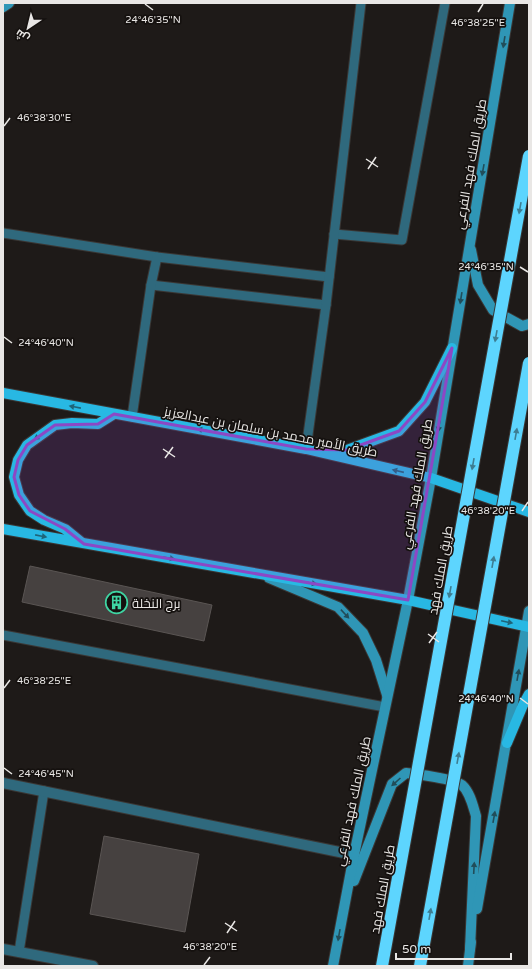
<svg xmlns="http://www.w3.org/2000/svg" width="532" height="969" viewBox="0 0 532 969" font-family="'Varela Round',Cairo,sans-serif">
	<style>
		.building { fill: #464140; stroke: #5a5553 }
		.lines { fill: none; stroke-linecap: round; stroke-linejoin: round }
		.lane-casing { stroke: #3a3735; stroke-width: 11 }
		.street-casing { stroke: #3a3735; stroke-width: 12 }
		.secondary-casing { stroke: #3a3735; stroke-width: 12 }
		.primary-casing { stroke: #3a3735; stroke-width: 12 }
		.lane { stroke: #2f697d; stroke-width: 9 }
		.street { stroke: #2f697d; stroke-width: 10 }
		.secondary { stroke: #2f96b6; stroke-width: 10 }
		.primary { stroke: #28b8e3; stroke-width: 10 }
		.highway-bridge-casing { stroke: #3a3735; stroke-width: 14; stroke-linecap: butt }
		.highway-bridge { stroke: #5dd5fe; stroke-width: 12 }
		.oneway { fill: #214d5a }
		.oneway2 { fill: #3d7d92 }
		.oneway3 { fill: #1e6479 }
		.marked { fill: #8c48c5; fill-opacity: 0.2; stroke: #8c48c5; stroke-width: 3; stroke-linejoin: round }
		.ticks { fill: none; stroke: #e9e7e5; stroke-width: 1.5 }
		.labels { text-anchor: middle; stroke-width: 3.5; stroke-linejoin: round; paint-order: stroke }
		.street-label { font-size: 13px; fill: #e9e7e5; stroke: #15110f }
		.poi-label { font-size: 13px; fill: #e9e7e5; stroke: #15110f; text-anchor: start }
		.ticks-label { font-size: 10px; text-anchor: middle; fill: #e9e7e5; stroke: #15110f; stroke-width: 3.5; stroke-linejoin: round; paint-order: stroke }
	</style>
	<rect width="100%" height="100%" fill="#1e1a18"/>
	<g class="building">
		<polygon points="30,566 212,605 204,641 22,602"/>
		<polygon points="104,836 199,854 185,932 90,914"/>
	</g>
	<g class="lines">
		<defs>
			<g id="lane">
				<polyline points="3,233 157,257 329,277"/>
				<polyline points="334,234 402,240 445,3"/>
				<polyline points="151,285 326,305"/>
				<polyline points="132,417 151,285 157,257"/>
				<polyline points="306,449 326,305 361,3"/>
				<polyline points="3,635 385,707"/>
				<polyline points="19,952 44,791"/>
			</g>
			<g id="street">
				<polyline points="3,783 354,855"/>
				<polyline points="3,949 93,966"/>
			</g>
			<g id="secondary">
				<polyline points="3,7 9,3"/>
				<polyline points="471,250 478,285 493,310 522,326 529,324"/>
				<polyline points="269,578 338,607 363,633 376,660 387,695"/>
				<path d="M 354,881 L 392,784 L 406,773 C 417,774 454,779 462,785 C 470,792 473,806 476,816 L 470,949"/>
				<polyline points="477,909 529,611"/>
				<polyline points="333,966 354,855 408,600 431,478 510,3"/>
				<polyline points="468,966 471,942"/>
			</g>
			<g id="primary">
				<polyline points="3,393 306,449 431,478 529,512"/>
				<polyline points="326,450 347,450 399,431 425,402 452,348"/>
				<polyline points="3,529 408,600 529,627"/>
				<polyline points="81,542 65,529 44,520 30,511 19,495 14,477 18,460 27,445 55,425 72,423 98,424 114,414"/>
				<polyline points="507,743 523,705 529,694"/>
			</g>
		</defs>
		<use href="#lane" class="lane-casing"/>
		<use href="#street" class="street-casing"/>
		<use href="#secondary" class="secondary-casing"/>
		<use href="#primary" class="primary-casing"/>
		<use href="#lane" class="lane"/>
		<use href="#street" class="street"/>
		<use href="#secondary" class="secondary"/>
		<use href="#primary" class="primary"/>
		<defs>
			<g id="highway-bridge">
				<polyline points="382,966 529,156"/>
				<polyline points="420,966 529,363"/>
			</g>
		</defs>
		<use href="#highway-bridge" class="highway-bridge-casing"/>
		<use href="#highway-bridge" class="highway-bridge"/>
	</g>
	<defs><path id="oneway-solid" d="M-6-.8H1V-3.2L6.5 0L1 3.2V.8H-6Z"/></defs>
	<g class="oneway">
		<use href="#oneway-solid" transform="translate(504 42) rotate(99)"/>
		<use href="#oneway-solid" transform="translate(483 170) rotate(100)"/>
		<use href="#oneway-solid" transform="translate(461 298) rotate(99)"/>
		<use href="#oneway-solid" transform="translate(439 426) rotate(99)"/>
		<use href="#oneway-solid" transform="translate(345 614) rotate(47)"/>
		<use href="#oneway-solid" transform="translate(518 675) rotate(-80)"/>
		<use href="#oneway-solid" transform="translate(396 782) rotate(138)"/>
		<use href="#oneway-solid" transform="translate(494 817) rotate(-80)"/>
		<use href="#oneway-solid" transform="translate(474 868) rotate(-87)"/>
		<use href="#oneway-solid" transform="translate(339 935) rotate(100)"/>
	</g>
	<g class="oneway2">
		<use href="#oneway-solid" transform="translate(520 208) rotate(100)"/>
		<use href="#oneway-solid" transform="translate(496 336) rotate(100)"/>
		<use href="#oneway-solid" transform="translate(516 434) rotate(-80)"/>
		<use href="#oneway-solid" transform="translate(473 464) rotate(100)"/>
		<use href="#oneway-solid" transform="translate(493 562) rotate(-80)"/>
		<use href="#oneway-solid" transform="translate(450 592) rotate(100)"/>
		<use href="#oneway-solid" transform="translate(458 758) rotate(-80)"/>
		<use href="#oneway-solid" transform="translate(430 914) rotate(-80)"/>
	</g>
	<g class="oneway3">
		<use href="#oneway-solid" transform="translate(75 407) rotate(-169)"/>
		<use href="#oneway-solid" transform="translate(203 430) rotate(-169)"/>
		<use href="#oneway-solid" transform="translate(39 436) rotate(145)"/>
		<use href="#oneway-solid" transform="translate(398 471) rotate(-167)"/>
		<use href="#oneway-solid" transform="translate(41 536) rotate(11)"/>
		<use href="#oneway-solid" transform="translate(169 558) rotate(10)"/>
		<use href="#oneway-solid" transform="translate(311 583) rotate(10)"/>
		<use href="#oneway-solid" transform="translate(507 622) rotate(12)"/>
	</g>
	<path class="marked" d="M 452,348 L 408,600 L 84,544 L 65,529 L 30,511 L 19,495 L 14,477 L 18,460 L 27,445 L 55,425 L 98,424 L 114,414 L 306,449 L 347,450 L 399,431 L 425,402 Z"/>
	<path class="ticks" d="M 145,4 L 153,10M 478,12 L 483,4M 4,126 L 10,118M 366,159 L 378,167M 368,169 L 376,157M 520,267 L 528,272M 4,337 L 12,343M 163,449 L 175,457M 165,458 L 173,447M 522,511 L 528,502M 428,634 L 439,642M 429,643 L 437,632M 4,688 L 10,680M 520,698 L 528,704M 4,768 L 12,774M 225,923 L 237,931M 227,933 L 235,921M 204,965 L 210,957"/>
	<defs>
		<symbol id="building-ring" viewBox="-11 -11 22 22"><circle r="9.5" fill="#15110f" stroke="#3ed4a2" stroke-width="1.5"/><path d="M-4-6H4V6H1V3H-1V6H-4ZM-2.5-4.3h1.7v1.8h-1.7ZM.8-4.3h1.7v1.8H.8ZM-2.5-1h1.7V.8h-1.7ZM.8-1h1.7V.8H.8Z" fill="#3ed4a2"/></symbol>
	</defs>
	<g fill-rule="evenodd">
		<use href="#building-ring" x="104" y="590" width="25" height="25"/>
	</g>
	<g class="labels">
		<g class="street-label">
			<text transform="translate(470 164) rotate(-80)" y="5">طريق الملك فهد الفرعي</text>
			<text transform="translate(271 431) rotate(11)" y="5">طريق الأمير محمد بن سلمان بن عبدالعزيز</text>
			<text transform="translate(416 484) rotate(-80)" y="5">طريق الملك فهد الفرعي</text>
			<text transform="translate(440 570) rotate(-80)" y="5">طريق الملك فهد</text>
			<text transform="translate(352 801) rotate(-78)" y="5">طريق الملك فهد الفرعي</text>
			<text transform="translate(382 889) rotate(-80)" y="5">طريق الملك فهد</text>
		</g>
		<g class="poi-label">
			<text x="132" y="608">برج النخلة</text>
		</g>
	</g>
	<g class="ticks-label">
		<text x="153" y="23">24°46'35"N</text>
		<text x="478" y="26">46°38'25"E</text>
		<text x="44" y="121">46°38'30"E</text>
		<text x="486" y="270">24°46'35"N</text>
		<text x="46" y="346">24°46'40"N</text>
		<text x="488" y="514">46°38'20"E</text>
		<text x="44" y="684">46°38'25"E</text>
		<text x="486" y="702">24°46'40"N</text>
		<text x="46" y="777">24°46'45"N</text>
		<text x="210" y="950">46°38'20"E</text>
	</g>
	<rect width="532" height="969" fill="none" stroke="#e9e7e5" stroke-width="8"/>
	<g transform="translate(28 28) rotate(215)" stroke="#15110f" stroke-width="3" paint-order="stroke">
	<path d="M0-3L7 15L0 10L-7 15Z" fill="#e9e7e5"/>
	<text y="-6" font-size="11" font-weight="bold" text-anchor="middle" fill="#e9e7e5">ش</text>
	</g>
	<path d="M396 953v6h115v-6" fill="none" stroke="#e9e7e5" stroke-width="2"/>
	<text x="402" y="953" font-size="12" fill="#e9e7e5" stroke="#15110f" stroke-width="3" paint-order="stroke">50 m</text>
</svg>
